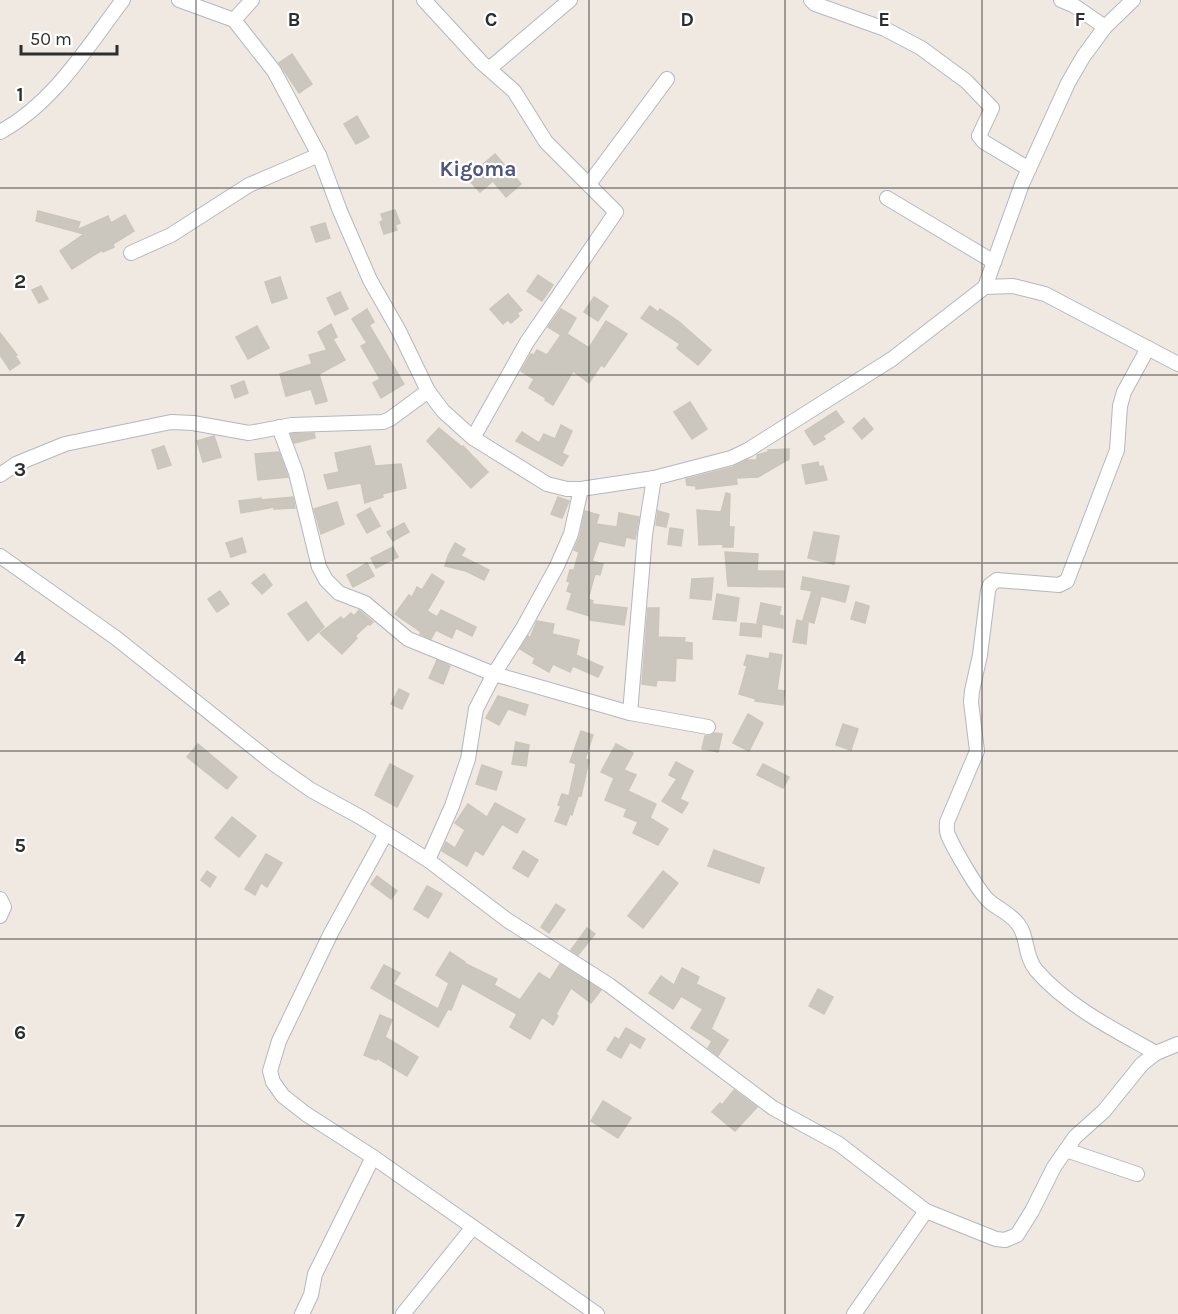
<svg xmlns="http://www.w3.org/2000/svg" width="1178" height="1314" viewBox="0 0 1178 1314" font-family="Karla,sans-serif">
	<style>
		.building { fill: #cbc7bf; stroke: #cbc5ba; stroke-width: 1.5 }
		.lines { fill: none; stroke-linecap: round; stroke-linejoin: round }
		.minor-casing { stroke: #b4b7c1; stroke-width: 16 }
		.minor { stroke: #fff; stroke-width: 14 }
		.grid { fill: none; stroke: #2e2e2e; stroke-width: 1.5; stroke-opacity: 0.55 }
		.labels { text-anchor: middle; stroke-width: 4.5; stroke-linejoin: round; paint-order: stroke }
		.quarter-label { font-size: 21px; font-weight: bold; fill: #4d5680; stroke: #fff }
		.grid-label { font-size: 20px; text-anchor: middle; font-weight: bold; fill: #2e2e2e; stroke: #fff; stroke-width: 4.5; stroke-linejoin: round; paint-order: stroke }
	</style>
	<rect width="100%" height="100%" fill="#efe9e1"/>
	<g class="building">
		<polygon points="292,54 312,84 299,93 279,63"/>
		<polygon points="357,116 369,137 356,144 344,124"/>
		<polygon points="495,154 521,184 506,197 493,181 480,192 467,178"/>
		<polygon points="395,210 400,223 395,225 397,230 384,234 380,222 383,220 381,214"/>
		<polygon points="38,211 80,222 77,230 108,216 111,223 125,215 134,231 113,244 114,247 103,252 102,250 72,269 60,251 84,234 36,221"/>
		<polygon points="325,223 330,238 316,242 311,227"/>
		<polygon points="538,275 553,285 542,301 527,291"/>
		<polygon points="280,277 287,298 272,303 265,282"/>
		<polygon points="41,286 48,299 39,303 32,290"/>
		<polygon points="340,292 348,309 335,315 327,298"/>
		<polygon points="508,294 522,310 517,313 519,316 511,323 508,320 503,324 490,309"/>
		<polygon points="594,297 608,306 598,321 584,312"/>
		<polygon points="650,306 658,312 660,309 678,321 711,350 698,365 677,348 680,344 641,318"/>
		<polygon points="367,309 374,322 369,325 404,384 381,398 373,383 380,379 361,346 367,343 352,319"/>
		<polygon points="561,309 576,318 567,334 589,348 606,321 627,334 604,367 601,365 589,383 573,371 553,405 545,400 546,398 529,388 534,379 521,371 531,354 534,355 537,350 547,355 561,335 548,327"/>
		<polygon points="331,324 337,337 333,339 345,360 319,374 327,401 316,404 311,389 286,396 280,374 312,364 309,355 327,350 318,332"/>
		<polygon points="257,326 269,348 248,359 236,337"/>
		<polygon points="0,333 17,355 15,356 20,363 10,370 0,355"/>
		<polygon points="244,381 248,393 235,398 231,386"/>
		<polygon points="690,402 707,429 692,439 674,412"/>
		<polygon points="836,411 844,422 823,436 825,439 814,445 805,431"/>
		<polygon points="864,418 873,429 862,439 853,428"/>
		<polygon points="561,425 572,431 562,453 568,456 562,466 516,441 522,432 539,443 544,434 555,439"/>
		<polygon points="439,428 462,447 463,446 488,472 471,488 427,441"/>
		<polygon points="314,433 315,438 294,443 291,434"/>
		<polygon points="214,436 221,457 203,462 197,441"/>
		<polygon points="164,446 171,465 158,469 152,450"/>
		<polygon points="370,446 375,466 401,464 406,488 382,494 383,497 365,503 361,483 328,489 324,475 339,472 335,453"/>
		<polygon points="789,449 789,459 758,477 736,478 737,484 696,489 696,486 687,485 686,479 733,467 747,460 757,460 757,455 768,452 768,450"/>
		<polygon points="279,452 288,477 258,480 255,454"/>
		<polygon points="818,462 819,467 823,466 827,480 806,484 802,465"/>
		<polygon points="726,493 730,494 729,527 734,527 733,547 723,547 723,544 699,545 697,510 721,512"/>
		<polygon points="293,497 295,508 274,509 274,507 241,513 239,501 261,498 261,500"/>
		<polygon points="558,497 569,501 562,518 551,514"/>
		<polygon points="337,502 344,524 321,534 314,509"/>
		<polygon points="370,508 380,526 367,533 357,515"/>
		<polygon points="585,511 599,515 596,524 617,527 619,513 639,517 635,539 626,537 624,546 599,541 592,561 603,564 600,575 595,574 588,599 593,601 592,604 627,608 624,625 590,620 590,616 567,609 572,593 567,591 570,582 567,581 570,570 574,570 579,552 574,550 580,536"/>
		<polygon points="658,511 669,514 666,527 656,525"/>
		<polygon points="404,523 409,532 393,541 387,532"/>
		<polygon points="670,528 683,530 681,546 668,544"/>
		<polygon points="814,532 839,536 834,564 808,558"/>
		<polygon points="242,538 246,552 231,557 226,543"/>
		<polygon points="455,543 465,549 461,556 489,570 484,580 466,571 445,566 448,556"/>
		<polygon points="393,547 398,557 376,568 371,558"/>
		<polygon points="725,552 758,554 757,571 784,571 784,587 728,586"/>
		<polygon points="367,563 374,576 353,587 347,575"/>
		<polygon points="264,574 272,585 262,594 252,583"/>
		<polygon points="432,574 444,582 427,611 437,617 441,610 476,627 472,636 456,628 452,638 436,630 431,639 420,634 421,632 395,614 409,595 412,597 417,587 422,590"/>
		<polygon points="803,577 849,586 845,602 821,596 814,623 803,620 812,591 801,589"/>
		<polygon points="713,578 711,600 690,598 692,579"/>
		<polygon points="220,591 229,604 217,612 208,599"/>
		<polygon points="717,594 739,598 736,621 713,619"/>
		<polygon points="306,602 324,627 308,641 288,614"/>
		<polygon points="856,602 869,606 865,623 851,619"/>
		<polygon points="761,603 781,607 779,615 783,616 783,628 757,623"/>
		<polygon points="648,608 659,608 658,637 685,638 684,642 692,643 692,659 676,658 675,681 657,680 656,686 642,684"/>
		<polygon points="359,610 373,622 370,625 368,624 355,636 357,638 342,654 320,633 341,617 343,620 351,613 354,616"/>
		<polygon points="797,620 808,623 806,644 793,642"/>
		<polygon points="537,621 554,624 552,634 579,640 576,655 603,667 598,677 573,666 570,672 553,664 549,672 533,663 535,658 520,649 528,636 530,638"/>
		<polygon points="741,623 762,625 761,637 740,635"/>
		<polygon points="770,653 782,655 777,690 785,691 783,705 755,701 756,699 739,694 747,666 744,665 747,655 769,659"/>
		<polygon points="437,660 450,666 443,684 429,678"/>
		<polygon points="399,689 409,694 402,709 391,704"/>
		<polygon points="498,696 528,705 525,715 508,709 499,725 486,718"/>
		<polygon points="748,714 763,723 749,751 733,743"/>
		<polygon points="843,724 858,729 851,750 836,745"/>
		<polygon points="581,731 593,735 585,759 589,760 581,796 578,796 572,815 570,814 566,825 555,821 561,806 558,805 562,794 569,796 576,764 570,762"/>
		<polygon points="715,733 722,734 718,752 702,749 705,736 710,736"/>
		<polygon points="516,742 529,745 526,766 512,764"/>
		<polygon points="198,744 237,777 227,789 187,757"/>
		<polygon points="616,744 633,753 624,770 636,775 628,791 656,804 650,818 668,829 658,845 633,833 638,822 624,816 627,809 605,800 614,778 601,772"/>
		<polygon points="676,762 693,771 680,799 688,803 682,813 662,801 677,779 669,775"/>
		<polygon points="390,764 413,776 397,807 375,795"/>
		<polygon points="763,764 789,777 783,788 757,775"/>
		<polygon points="482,765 502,772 496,790 476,784"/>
		<polygon points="495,803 525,819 517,833 502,824 483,855 475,850 467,866 442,851 446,842 455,848 465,830 455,823 468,804 487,817"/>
		<polygon points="232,817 256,836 239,857 215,838"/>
		<polygon points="714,850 764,868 759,883 708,866"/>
		<polygon points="523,851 538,860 528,877 513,868"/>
		<polygon points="266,854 282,863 267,887 261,883 255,895 245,889"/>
		<polygon points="207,871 216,877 210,887 201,880"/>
		<polygon points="663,871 678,883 643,928 628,916"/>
		<polygon points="377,876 397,891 391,899 371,884"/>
		<polygon points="427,886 442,894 428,918 414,909"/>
		<polygon points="556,904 565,910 549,933 541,927"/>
		<polygon points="587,928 595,934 578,955 571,950"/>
		<polygon points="450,952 465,962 464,963 497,979 494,985 520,1000 539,973 550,980 560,964 601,990 591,1003 571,988 556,1014 558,1016 553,1025 542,1017 530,1039 510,1027 517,1014 462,983 451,1010 448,1009 438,1027 371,988 384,965 400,973 393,984 438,1009 449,983 436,975"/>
		<polygon points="682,968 699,977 696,984 725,998 711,1029 728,1040 718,1056 708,1048 712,1041 691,1028 703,1009 681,996 673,1009 649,993 661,976 674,985"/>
		<polygon points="818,989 833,997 824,1014 809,1006"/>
		<polygon points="380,1015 392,1020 385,1037 418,1057 407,1076 377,1058 376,1060 364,1055"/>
		<polygon points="626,1028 645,1039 640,1048 630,1042 621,1058 607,1050 615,1037 619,1040"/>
		<polygon points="734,1090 757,1107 735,1131 712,1112 720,1103 722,1105"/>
		<polygon points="603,1101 631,1118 618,1138 591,1121"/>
	</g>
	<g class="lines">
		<defs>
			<g id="minor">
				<polyline points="179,0 234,20 274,71 319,155 340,211 370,280 399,331 428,391 443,411 473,438 547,484 567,489 581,489 654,478 731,458 748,450 892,359 985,287 1022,184 1068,83 1083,57 1105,27 1133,0"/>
				<polyline points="424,0 481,62 514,91 546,142 616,212 527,342 473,438"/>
				<polyline points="811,0 815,4 885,29 921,48 966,81 992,108 979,136 984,142 1029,169"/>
				<polyline points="1061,0 1073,5 1105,27"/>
				<polyline points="234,20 252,0"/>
				<polyline points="489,69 570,0"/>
				<path d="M 0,132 C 54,103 87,47 123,0"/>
				<polyline points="589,184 667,79"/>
				<polyline points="887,198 994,262"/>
				<polyline points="131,253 171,235 249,185 319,155"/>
				<polyline points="985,287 1013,286 1045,294 1178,364"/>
				<path d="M 1148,348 L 1124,392 L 1120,406 L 1117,450 L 1067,581 L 1059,585 L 997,580 L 990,585 L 988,591 L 980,655 L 972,691 L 971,702 L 977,751 L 947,822 C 947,826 946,831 948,835 C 954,849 978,891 989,901 C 998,909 1011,914 1018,924 C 1028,936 1024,955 1036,970 C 1068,1007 1115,1030 1156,1053"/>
				<polyline points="279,427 296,473 319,567 326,580 339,593 365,603 408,639 494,674 630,713 708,727"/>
				<polyline points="0,475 16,464 65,444 171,422 193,423 249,433 292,425 383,422 390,419 428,391"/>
				<polyline points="0,556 116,638 274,764 311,790 362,818 428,860 507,920 609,985 773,1108 839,1144 926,1211 996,1239 1005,1240 1017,1235 1032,1211 1054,1167 1075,1137 1104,1111 1142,1064 1156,1053 1178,1044"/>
				<polyline points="630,713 645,535 654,478"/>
				<polyline points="428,860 452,806 468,759 476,709 494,674 523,628 557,566 571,534 581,489"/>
				<polyline points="0,899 4,907 0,916"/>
				<polyline points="1066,1150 1137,1174"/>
				<polyline points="373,1157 597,1314"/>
				<polyline points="302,1314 311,1295 315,1274 373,1157 306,1114 283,1096 273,1082 270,1071 279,1041 331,933 386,833"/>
				<polyline points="403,1314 473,1227"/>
				<polyline points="854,1314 926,1211"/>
			</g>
		</defs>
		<use href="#minor" class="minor-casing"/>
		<use href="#minor" class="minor"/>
	</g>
	<path class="grid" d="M 196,0 L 196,1314M 393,0 L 393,1314M 589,0 L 589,1314M 785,0 L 785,1314M 982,0 L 982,1314M 0,188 L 1178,188M 0,375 L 1178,375M 0,563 L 1178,563M 0,751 L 1178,751M 0,939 L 1178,939M 0,1126 L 1178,1126"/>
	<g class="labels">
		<g class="quarter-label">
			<text x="478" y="176">Kigoma</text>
		</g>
	</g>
	<g class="grid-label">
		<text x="294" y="26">B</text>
		<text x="491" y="26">C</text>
		<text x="687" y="26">D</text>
		<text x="884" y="26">E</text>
		<text x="1080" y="26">F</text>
		<text x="20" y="101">1</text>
		<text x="20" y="288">2</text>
		<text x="20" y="476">3</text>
		<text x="20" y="664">4</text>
		<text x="20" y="852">5</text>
		<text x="20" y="1039">6</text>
		<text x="20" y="1227">7</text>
	</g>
	<path d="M21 45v9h96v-9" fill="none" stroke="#2e2e2e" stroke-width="3"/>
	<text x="30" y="45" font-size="18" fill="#2e2e2e" stroke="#ffffff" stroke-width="4.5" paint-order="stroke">50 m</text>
</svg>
